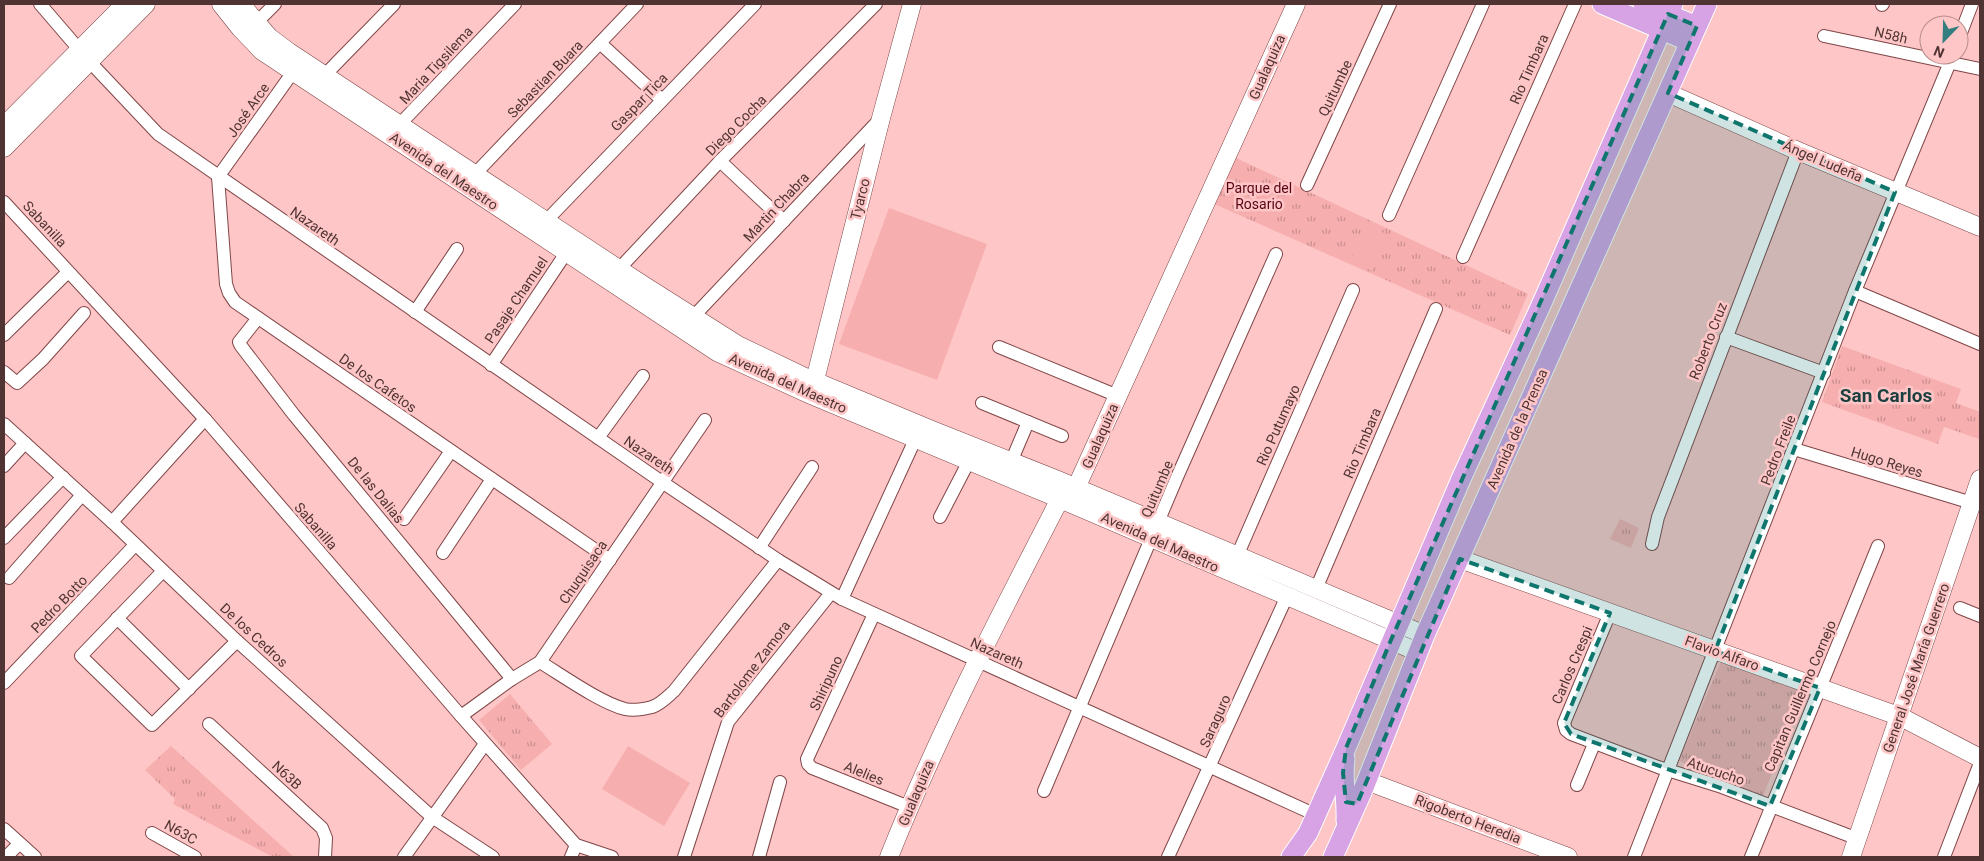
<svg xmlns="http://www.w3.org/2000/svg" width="1984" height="861" viewBox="0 0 1984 861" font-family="Roboto,sans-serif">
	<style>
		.park { fill: url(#park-tufts) }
		.pitch { fill: #f7aeaf }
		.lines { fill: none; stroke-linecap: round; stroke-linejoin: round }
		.street-casing { stroke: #814648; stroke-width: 14 }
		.secondary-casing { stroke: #814648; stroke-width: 19 }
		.primary-casing { stroke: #fff; stroke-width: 21 }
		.street { stroke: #fff; stroke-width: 12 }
		.secondary { stroke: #fff; stroke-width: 18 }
		.primary { stroke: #d7a3e5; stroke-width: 19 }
		.marked { fill: #0f766e; fill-opacity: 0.2; stroke: #0f766e; stroke-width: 4; stroke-dasharray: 10 6; stroke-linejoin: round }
		.labels { text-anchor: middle; stroke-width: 5; stroke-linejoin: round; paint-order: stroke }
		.street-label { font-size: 14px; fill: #503434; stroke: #fec6c6 }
		.park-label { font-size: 14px; fill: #570415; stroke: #fec6c6 }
		.district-label { font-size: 19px; font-weight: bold; fill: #1c3f40; stroke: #fec6c6 }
	</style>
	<defs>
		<pattern id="park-tufts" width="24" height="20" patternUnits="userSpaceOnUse" patternTransform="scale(1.25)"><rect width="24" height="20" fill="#f7aeaf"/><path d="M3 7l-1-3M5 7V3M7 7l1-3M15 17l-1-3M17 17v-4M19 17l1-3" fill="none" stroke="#ca8e8f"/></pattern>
	</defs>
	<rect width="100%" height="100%" fill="#fec6c6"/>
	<g class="park">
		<polygon points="1234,157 1528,294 1510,335 1212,203"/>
		<polygon points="1842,346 1961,389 1956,403 1980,412 1979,439 1944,427 1938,444 1822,402"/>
		<polygon points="1620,519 1639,528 1631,548 1610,539"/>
		<polygon points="1722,659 1805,690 1763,796 1679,761"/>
		<polygon points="510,694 552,744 521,770 479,720"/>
		<polygon points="171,746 294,857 273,857 173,804 175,799 145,770"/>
	</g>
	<g class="pitch">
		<polygon points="889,208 987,244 937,380 839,344"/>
		<polygon points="1366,225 1389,235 1372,271 1350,261"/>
		<polygon points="628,746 690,783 664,826 602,789"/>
	</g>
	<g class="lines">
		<defs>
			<g id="street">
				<polyline points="40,4 89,61 158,134 662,482 778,560 842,599 1316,815"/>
				<polyline points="1882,5 1883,4"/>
				<polyline points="257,22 275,4"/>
				<polyline points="1824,36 1980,69"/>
				<polyline points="1959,38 1972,4"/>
				<polyline points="600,43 662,100"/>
				<polyline points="319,81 394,4"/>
				<polyline points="399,125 515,4"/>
				<polyline points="720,161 784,221"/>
				<polyline points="475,174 637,4"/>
				<polyline points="218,177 226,284 229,293 235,302 610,560"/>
				<polyline points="218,177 298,65"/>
				<polyline points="1307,185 1390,4"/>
				<polyline points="4,202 205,419 461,716 576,845 612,857"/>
				<polyline points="1389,215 1483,4"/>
				<polyline points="546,221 755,4"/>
				<polyline points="1463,257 1575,4"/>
				<polyline points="619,269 720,161 876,4"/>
				<polyline points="1855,291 1980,344"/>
				<polyline points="415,312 457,249"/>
				<polyline points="693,317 880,119"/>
				<polyline points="258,318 239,342 241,346 294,415 512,679"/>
				<polyline points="4,335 68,272"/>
				<polyline points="1726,337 1824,373"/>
				<polyline points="999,347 1118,396"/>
				<polyline points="491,365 566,253"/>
				<polyline points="4,372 17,383 43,359 84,313"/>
				<polyline points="982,403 1062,436"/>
				<polyline points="4,424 112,522 237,641 432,817 493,857"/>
				<polyline points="598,438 643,376"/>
				<polyline points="1794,449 1972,503"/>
				<polyline points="1011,462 1028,422"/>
				<polyline points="4,466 25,443"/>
				<polyline points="940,517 969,461"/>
				<polyline points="404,519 451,451"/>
				<polyline points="112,522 205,419"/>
				<polyline points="4,538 63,477"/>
				<polyline points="1652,544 1658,517 1798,151"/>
				<polyline points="759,548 812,467"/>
				<polyline points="443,553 492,479"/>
				<polyline points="1234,563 1353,290"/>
				<polyline points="163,571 81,656 152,725 237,641"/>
				<polyline points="9,578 82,495"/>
				<polyline points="1316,589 1436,309"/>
				<polyline points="842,599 919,431"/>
				<polyline points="1960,608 1980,616"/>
				<polyline points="1610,613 1564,723 1566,730 1571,734 1658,767 1719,786 1858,839"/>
				<polyline points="874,614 807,759 808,764 812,768 909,807"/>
				<polyline points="117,618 189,689"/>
				<path d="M 540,662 C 563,676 601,703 625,709 C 634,711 644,709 652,707 C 661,704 667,697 674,691 L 778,560"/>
				<polyline points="4,683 135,545"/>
				<polyline points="461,716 512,679 540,662 705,420"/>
				<polyline points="209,724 322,828 326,838 325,857"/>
				<polyline points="1577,785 1594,744"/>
				<polyline points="1044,791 1178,475 1276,254"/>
				<polyline points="4,829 35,857"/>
				<polyline points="152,833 195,857"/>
				<polyline points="6,857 19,844"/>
				<polyline points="404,857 485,744"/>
				<polyline points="571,857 576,845"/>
				<polyline points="684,857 728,722 831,593"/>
				<polyline points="759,857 780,782"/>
				<polyline points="1168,857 1287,596"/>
				<polyline points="1634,857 1855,291 1953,55"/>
				<polyline points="1751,857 1878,546"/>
				<polyline points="1944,857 1980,763"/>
			</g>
			<g id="secondary">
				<polyline points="221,4 240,28 262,51 717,352 811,395 1060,499 1418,652"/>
				<polyline points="241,4 269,37 289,52 640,283 738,345 805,377 932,430 1058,480 1425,635"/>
				<polyline points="1668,93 1798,151 1980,227"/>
				<polyline points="4,126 125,4"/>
				<polyline points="4,148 146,4"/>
				<polyline points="812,392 881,118 912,4"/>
				<polyline points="1460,559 1901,717 1980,758"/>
				<polyline points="1367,781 1568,857"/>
				<path d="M 889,857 C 938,734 999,617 1060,499 L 1063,495 L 1074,492 L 1076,488 L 1296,4"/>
				<polyline points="1851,857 1980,479"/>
			</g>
			<g id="primary">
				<polyline points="1602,4 1690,42"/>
				<polyline points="1643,4 1697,26"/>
				<path d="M 1345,759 C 1342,780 1347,800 1346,821"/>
				<polyline points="1291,857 1308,833 1346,748 1461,479 1542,303 1673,4"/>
				<polyline points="1333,857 1363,790 1425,635 1707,4"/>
			</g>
		</defs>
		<use href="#street" class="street-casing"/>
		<use href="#secondary" class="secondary-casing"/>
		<use href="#primary" class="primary-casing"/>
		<use href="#street" class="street"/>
		<use href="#secondary" class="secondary"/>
		<use href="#primary" class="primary"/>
	</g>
	<path class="marked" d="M 1668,14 L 1697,26 L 1668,93 L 1895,192 L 1715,651 L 1820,688 L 1770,806 L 1571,734 L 1564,723 L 1610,613 L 1460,559 L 1357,804 L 1346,802 L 1343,773 L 1346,748 L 1391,640 Z"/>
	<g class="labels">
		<g class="street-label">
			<text transform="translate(1891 35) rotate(13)" y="5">N58h</text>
			<text transform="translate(436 65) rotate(-47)" y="5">Maria Tigsilema</text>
			<text transform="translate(1267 67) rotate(-66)" y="5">Gualaquiza</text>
			<text transform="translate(1529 69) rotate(-66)" y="5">Rio Timbara</text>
			<text transform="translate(545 79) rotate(-46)" y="5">Sebastian Buara</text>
			<text transform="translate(1335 88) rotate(-65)" y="5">Quitumbe</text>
			<text transform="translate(639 102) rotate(-46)" y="5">Gaspar Tica</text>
			<text transform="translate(248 110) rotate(-55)" y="5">José Arce</text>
			<text transform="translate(736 125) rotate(-45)" y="5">Diego Cocha</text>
			<text transform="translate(1823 161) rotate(23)" y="5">Ángel Ludeña</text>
			<text transform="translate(444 171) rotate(34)" y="5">Avenida del Maestro</text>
			<text transform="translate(860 199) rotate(-76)" y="5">Tyarco</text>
			<text transform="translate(776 207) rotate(-47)" y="5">Martin Chabra</text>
			<text transform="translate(45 224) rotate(47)" y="5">Sabanilla</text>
			<text transform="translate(315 226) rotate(35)" y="5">Nazareth</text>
			<text transform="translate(516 300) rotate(-56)" y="5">Pasaje Chamuel</text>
			<text transform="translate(1708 341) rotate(-69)" y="5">Roberto Cruz</text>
			<text transform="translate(378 383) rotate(35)" y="5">De los Cafetos</text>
			<text transform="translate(788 383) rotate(24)" y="5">Avenida del Maestro</text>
			<text transform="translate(1278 425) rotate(-66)" y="5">Rio Putumayo</text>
			<text transform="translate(1517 429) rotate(-66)" y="5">Avenida de la Prensa</text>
			<text transform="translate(1100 436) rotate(-66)" y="5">Gualaquiza</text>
			<text transform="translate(1362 443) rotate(-67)" y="5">Rio Timbara</text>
			<text transform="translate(1778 450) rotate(-69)" y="5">Pedro Freile</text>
			<text transform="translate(649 455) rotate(34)" y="5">Nazareth</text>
			<text transform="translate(1887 462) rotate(17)" y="5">Hugo Reyes</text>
			<text transform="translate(1157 489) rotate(-67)" y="5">Quitumbe</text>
			<text transform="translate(376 490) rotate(51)" y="5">De las Dalias</text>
			<text transform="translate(316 526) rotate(49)" y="5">Sabanilla</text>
			<text transform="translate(1160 542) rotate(24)" y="5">Avenida del Maestro</text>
			<text transform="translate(583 572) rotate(-56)" y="5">Chuquisaca</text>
			<text transform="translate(59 604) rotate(-46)" y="5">Pedro Botto</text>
			<text transform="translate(254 635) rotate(43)" y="5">De los Cedros</text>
			<text transform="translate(997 653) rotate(24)" y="5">Nazareth</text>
			<text transform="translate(1722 653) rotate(20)" y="5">Flavio Alfaro</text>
			<text transform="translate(1572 665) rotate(-67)" y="5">Carlos Crespi</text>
			<text transform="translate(1916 668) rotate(-71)" y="5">General José María Guerrero</text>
			<text transform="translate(752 669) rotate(-53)" y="5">Bartolome Zamora</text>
			<text transform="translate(826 683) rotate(-65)" y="5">Shiripuno</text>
			<text transform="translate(1800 696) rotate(-67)" y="5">Capitan Guillermo Cornejo</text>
			<text transform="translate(1215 721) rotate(-66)" y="5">Saraguro</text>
			<text transform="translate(1716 771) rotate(19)" y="5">Atucucho</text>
			<text transform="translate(864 773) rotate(22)" y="5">Alelies</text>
			<text transform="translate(287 775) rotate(43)" y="5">N63B</text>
			<text transform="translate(916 793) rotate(-67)" y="5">Gualaquiza</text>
			<text transform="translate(1468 819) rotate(21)" y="5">Rigoberto Heredia</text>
			<text transform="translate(181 832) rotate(29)" y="5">N63C</text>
		</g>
		<g class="park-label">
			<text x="1259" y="193">Parque del<tspan x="1259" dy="16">Rosario</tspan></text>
		</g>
		<g class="district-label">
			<text x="1886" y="402">San Carlos</text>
		</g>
	</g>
	<rect width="1984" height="861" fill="none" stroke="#503434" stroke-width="10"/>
	<g transform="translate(1944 40) rotate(203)"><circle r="24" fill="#fec6c6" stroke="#b88c8c"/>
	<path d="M0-4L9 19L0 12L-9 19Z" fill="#357e80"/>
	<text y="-8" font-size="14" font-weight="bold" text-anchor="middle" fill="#503434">N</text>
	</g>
</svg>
